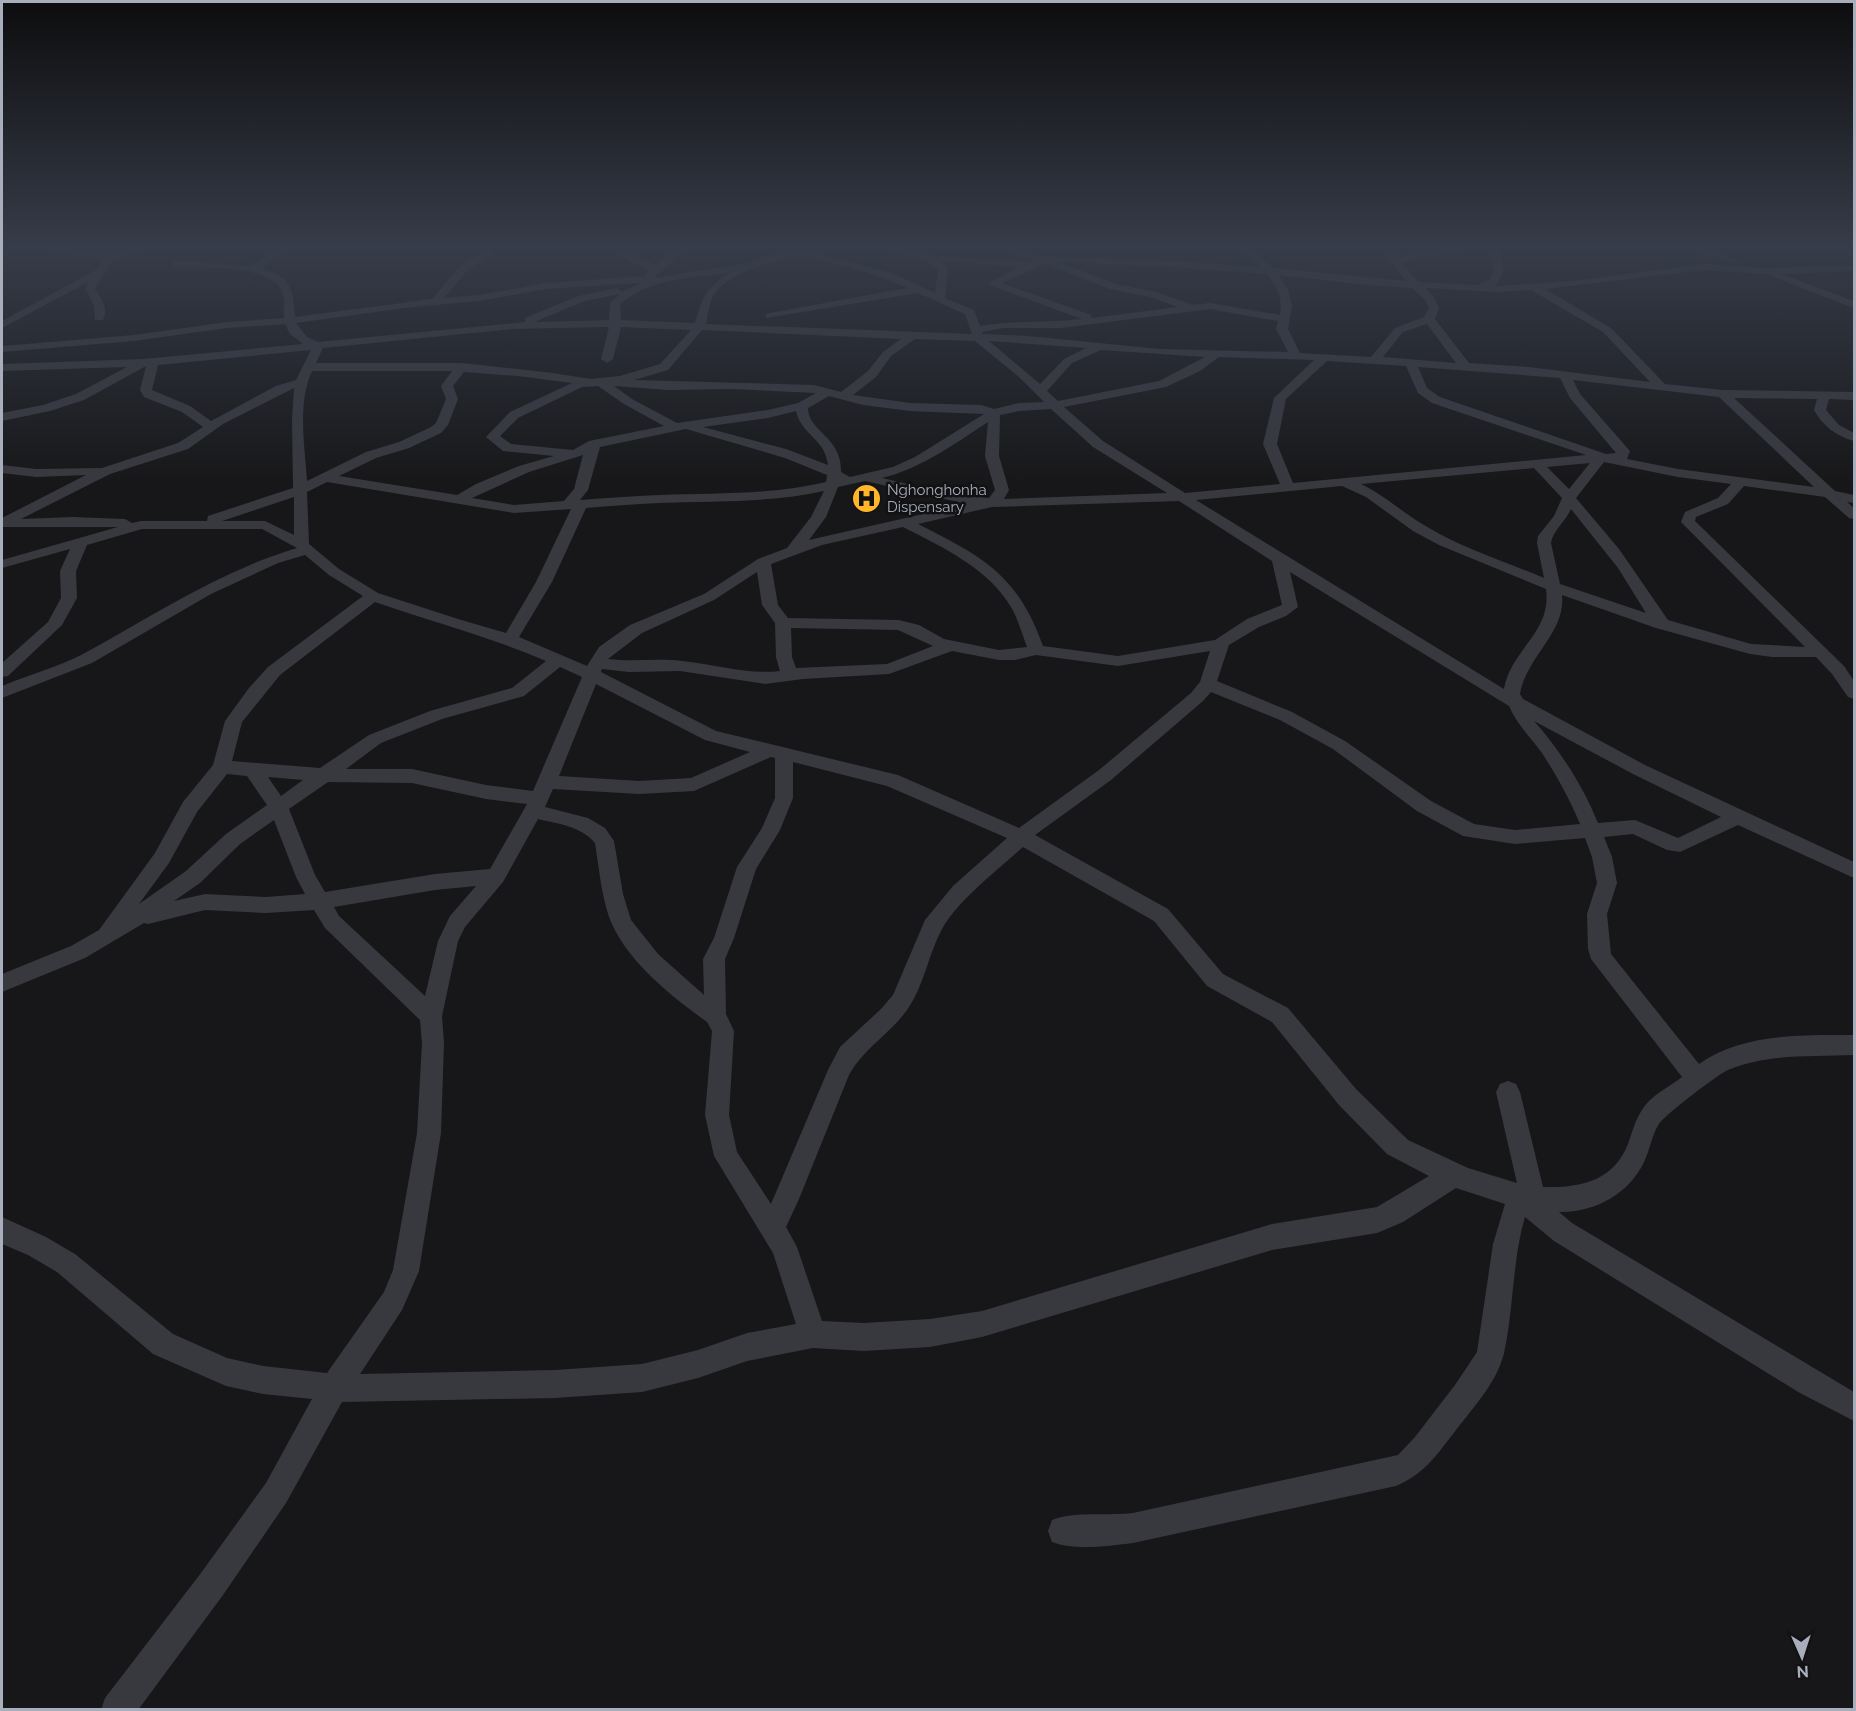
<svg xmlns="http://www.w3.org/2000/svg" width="1856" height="1711" viewBox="0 0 1856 1711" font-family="Raleway,sans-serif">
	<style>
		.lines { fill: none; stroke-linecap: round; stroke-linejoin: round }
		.minor { fill: #38393f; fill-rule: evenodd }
		.labels { text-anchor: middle; stroke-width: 5; stroke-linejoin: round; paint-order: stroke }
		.far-poi-label { font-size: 15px; fill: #a8aebb; stroke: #121214; text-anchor: start }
	</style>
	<rect width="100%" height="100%" fill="#171719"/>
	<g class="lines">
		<g class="minor">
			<path d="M 12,245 L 41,245 L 90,250 L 108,255 L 145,245 L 160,245 L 112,260 L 95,288 C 101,299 109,308 103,320 L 95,320 L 94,306 L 85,288 L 88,282 L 2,328 L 2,321 L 96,270 L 102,259 L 89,256 L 17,248 Z"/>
			<path d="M 283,245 L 294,245 L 261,268 C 291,277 293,288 295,317 L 432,299 L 460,266 L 483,253 L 485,245 L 495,245 L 492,256 L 468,270 L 444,298 L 479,295 L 546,283 L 644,276 L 650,270 L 629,261 L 606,245 C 623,245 640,258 656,265 L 680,245 L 691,245 L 654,278 L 742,264 L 806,245 L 811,248 L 807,251 L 892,273 L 935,293 L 938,270 C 919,252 884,251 859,248 L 854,245 L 881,245 L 926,255 L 1030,262 L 1035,260 L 990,245 C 1011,243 1028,257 1048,257 C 1119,258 1189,262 1260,267 L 1236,245 L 1246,245 L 1273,268 L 1406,281 L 1377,245 L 1387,245 L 1398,257 L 1448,246 L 1497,245 L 1504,269 L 1498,283 L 1493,286 L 1497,286 L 1573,281 L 1704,264 L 1766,268 L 1854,265 L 1854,271 L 1781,274 L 1854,301 L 1854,308 L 1766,274 L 1704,270 L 1545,289 L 1611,328 L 1665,384 L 1723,390 L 1854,392 L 1854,400 L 1829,399 L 1826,410 L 1839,425 L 1854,433 L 1854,441 C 1836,436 1823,426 1814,410 L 1817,399 L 1734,398 L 1835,491 L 1854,495 L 1854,503 L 1847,502 L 1854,508 L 1854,519 L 1849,518 L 1825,497 L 1744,486 L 1728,504 L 1696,517 L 1695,521 L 1844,666 L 1854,681 L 1854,699 L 1848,697 L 1832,674 L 1816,657 L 1772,657 L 1750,654 L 1656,628 L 1562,595 C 1566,633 1526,657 1520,694 L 1523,699 L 1645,765 L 1854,862 L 1854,878 L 1738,825 L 1680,852 L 1667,850 L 1633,834 L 1604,837 L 1612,857 L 1617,883 L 1607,914 L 1611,954 L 1699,1064 C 1742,1033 1803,1035 1854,1035 L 1854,1055 C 1811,1057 1769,1053 1728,1070 C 1717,1075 1666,1114 1659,1124 C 1652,1134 1650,1150 1644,1162 C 1629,1194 1594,1213 1559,1212 L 1572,1223 L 1854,1392 L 1854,1421 L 1800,1393 L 1554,1241 L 1525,1217 C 1512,1261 1514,1308 1504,1353 C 1497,1383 1471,1410 1453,1434 C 1435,1457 1424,1474 1396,1486 L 1133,1543 C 1108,1546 1076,1551 1052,1542 L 1048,1531 L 1052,1520 C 1074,1511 1108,1516 1133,1513 L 1398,1455 L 1415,1437 L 1455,1385 L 1477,1352 L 1493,1244 L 1505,1204 L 1456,1188 L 1403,1222 L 1377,1233 L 1272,1250 L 982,1337 L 930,1347 L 864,1351 L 813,1348 L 747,1361 L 698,1378 L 642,1392 L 555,1398 L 342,1402 L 286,1503 L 223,1595 L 138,1710 L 101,1710 L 105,1698 L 201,1573 L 266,1483 L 312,1399 L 263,1394 L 226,1386 L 153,1354 L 57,1272 L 28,1255 L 2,1244 L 2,1217 L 46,1237 L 75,1254 L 173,1334 L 227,1358 L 263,1366 L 327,1373 L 384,1292 L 393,1270 L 417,1133 L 422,1043 L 420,1020 L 325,928 L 314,910 L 266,913 L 205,910 L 148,924 L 144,923 L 85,958 L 2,992 L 2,974 L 71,946 L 99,930 L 155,853 L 183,802 L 213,765 L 225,721 L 249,688 L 268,667 L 363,596 L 329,575 L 305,555 L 278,563 L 211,594 L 92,663 L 2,698 L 2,686 C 28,675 58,667 83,654 C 153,616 220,571 297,548 L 262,529 L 142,529 L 87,545 L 76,571 L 77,598 L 62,625 L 8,676 L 2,677 L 2,663 L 48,622 L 61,598 L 60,571 L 70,549 L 2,568 L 2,560 L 118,527 L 2,527 L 2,518 L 86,475 L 36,477 L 2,473 L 2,465 L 36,469 L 102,468 L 178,443 L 203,427 L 182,412 L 144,397 L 140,390 L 146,366 L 84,400 L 50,411 L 2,421 L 2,413 L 43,405 L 76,394 L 127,367 L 2,371 L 2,364 L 143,359 L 303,344 L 290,334 L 285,324 L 227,328 L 134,341 L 2,352 L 2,346 L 134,335 L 227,322 L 284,318 C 283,308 286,298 281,290 C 268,264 202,268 176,267 L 171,264 L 176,261 L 250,266 ZM 1489,250 L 1494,269 L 1490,279 L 1477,285 L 1418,282 L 1402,263 L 1448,252 ZM 796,255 C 834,263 872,271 907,288 L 770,313 L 766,314 L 766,318 L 918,293 L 965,314 L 972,334 L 706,324 C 708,315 709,304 713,296 C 727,272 772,263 796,255 ZM 940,261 L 1019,267 L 987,284 L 1082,319 C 1048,323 1014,320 980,326 L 974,310 L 945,298 L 948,269 ZM 1058,262 L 1177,267 L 1267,274 C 1277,286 1283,299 1280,315 L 1210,303 L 1193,305 L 1156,292 L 1116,284 ZM 1045,264 L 1110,289 L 1150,297 L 1178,307 L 1092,318 L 1091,315 L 1002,283 ZM 731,272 C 706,288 703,295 695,323 L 621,320 L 620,304 C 652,277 692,279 731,272 ZM 1278,275 L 1366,285 L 1412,288 L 1425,300 L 1429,308 L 1424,317 L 1395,328 L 1371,357 L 1300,353 L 1288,329 L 1292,306 L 1288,289 ZM 640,283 L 622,292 L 617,288 L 578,296 L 525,318 L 525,322 L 318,342 L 307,337 L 296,323 L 404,308 L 479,301 L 546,289 ZM 1425,288 L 1497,292 L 1531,290 L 1603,332 L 1650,382 L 1529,367 L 1469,363 L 1435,319 L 1439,308 L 1434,297 ZM 620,294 L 610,303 L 609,320 L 534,322 L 585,301 ZM 1210,309 L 1278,321 L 1276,329 L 1288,352 L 1160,349 L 1028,336 L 983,334 L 982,332 L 1003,328 L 1061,328 ZM 1427,324 L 1456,363 L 1383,357 L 1403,332 ZM 609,327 L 601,359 L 607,363 L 613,359 L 621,327 L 691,330 L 660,364 L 620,376 L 591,379 L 553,373 L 462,363 L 316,363 L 323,348 L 512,329 ZM 702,330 L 901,339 L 883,352 L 868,371 L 841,392 L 814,385 L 634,380 L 668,370 ZM 915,339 L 975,341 L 1019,377 L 1044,402 L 1019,403 L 994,409 L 981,405 L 910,403 L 853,395 L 876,377 L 891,356 ZM 989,341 L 1086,348 L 1064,359 L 1040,384 ZM 311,350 L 296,380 L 276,386 L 211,421 L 190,406 L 152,390 L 158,365 ZM 1101,350 L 1205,357 L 1159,381 L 1058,401 L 1047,391 L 1072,363 ZM 1219,357 L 1314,360 L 1274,398 L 1263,444 L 1280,484 L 1185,493 L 1103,441 L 1064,407 L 1166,387 L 1200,371 ZM 1327,361 L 1406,366 L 1418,393 L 1432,403 L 1586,455 L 1293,483 L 1277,444 L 1286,399 ZM 1418,367 L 1560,378 L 1570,398 L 1616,453 L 1606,454 L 1440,397 L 1427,388 ZM 312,371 L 452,371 L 441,386 L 446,399 L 436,423 L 431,427 L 399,442 L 366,452 L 307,481 C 305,447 297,403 312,371 ZM 464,372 L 518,376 L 572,383 L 510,412 L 486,437 L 503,451 L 554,456 L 519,466 L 476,484 L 457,495 L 339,476 L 376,458 L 409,448 L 441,433 L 448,425 L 458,399 L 453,386 ZM 1573,380 L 1719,397 L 1814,487 L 1678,469 L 1627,459 L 1630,451 L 1580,394 ZM 598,386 L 624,404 L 664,426 L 589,441 L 573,450 L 511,444 L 500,436 L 518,418 L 582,387 ZM 614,386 L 668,390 L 731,389 L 816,393 L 798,403 L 768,410 L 677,423 L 632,399 ZM 294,388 L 292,420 L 293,488 L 208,516 L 207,521 L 141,521 L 132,523 L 125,519 L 73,517 L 21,519 L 110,474 L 188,449 L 223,424 ZM 829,396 L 863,405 L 910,411 L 984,414 L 915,457 L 893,467 L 850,477 L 841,472 C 842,436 808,432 808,408 ZM 1051,409 L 1093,447 L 1167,493 L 1004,499 L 1009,490 L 999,456 L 1000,415 L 1019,411 ZM 796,411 C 801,435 825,438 828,465 L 786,449 L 703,427 L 768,418 ZM 988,422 L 985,456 L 995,490 L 989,498 L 938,491 L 882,478 C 922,468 954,444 988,422 ZM 686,429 L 785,458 L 827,475 L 826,482 C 771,495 714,493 659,495 C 632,496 606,498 580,500 L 588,490 L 600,447 ZM 583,455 L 574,489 L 564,501 L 514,505 L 472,498 L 529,472 ZM 1604,462 L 1678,477 L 1731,484 L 1718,498 L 1685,512 L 1681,522 L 1805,647 L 1751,644 L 1668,620 L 1619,549 L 1576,498 ZM 1590,463 L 1569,489 L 1547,467 ZM 1534,468 L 1562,498 L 1554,516 L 1538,536 L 1537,543 L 1544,578 C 1504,561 1461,548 1424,525 C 1402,512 1384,495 1361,484 ZM 865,481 L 967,504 L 809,540 L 826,517 L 838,487 ZM 327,482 L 514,513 L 571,509 L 536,582 L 506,633 L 458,619 L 378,593 L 339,569 L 309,544 L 307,492 ZM 1342,486 L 1366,497 L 1413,531 L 1439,545 L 1546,589 C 1552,633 1511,649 1504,689 L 1196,500 ZM 824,491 L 811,517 L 787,548 L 758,559 L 704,594 L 630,625 L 599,647 L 587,666 L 519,637 L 552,582 L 586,508 C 610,506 634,504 659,503 C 714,501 770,503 824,491 ZM 294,497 L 294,535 L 265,521 L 222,521 ZM 1179,501 L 1272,561 L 1282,605 L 1247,619 L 1215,640 L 1118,656 L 1043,646 C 1017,574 983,557 918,524 L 992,507 ZM 1571,509 L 1618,568 L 1646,613 L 1560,584 L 1551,543 C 1553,530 1566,521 1571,509 ZM 903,527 C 942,547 988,568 1011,607 C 1018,619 1022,634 1027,647 L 999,650 L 944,639 L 919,625 L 899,620 L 788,618 L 778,605 L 771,564 L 822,545 ZM 757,572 L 762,605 L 775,623 L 776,657 L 780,671 C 748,675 714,664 682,661 C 657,658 633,662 608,659 L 642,633 L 714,600 ZM 1290,572 L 1509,706 C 1518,726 1530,736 1542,753 C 1556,775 1570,799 1580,824 L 1515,830 L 1474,824 L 1431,801 L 1345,741 L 1292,712 L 1217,681 L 1229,645 L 1259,627 L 1286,616 L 1298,607 ZM 375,602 C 432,622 491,637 546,661 L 512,688 L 430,711 L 369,735 L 320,768 L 232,761 L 242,722 L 280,675 ZM 791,628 L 898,630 L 933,646 L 887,664 L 796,668 L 792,657 ZM 952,651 L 999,660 L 1015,660 L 1036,655 L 1118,666 L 1210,651 L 1200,682 L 1191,693 L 1099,770 L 1019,828 L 898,775 L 716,731 L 601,672 L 602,669 L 629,672 L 680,671 L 765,684 L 803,679 L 889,674 ZM 560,667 L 582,677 L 533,791 L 486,785 L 412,769 L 346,769 L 381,743 L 442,719 L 524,696 ZM 596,684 L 705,740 L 750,752 L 691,778 L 639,781 L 559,776 ZM 1211,692 L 1280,720 L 1333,749 L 1417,811 L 1463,836 L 1515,844 L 1585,838 L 1592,857 L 1597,883 L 1587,914 L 1588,949 L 1591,959 L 1682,1077 C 1669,1087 1650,1096 1642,1110 C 1635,1120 1632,1133 1628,1144 C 1613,1182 1579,1188 1543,1187 L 1520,1092 L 1516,1084 L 1508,1081 L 1500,1084 L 1496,1092 L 1517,1183 L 1468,1168 L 1408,1140 L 1356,1089 L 1288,1008 L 1223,974 L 1168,909 L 1035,835 L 1111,780 L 1203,701 ZM 1534,721 L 1633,774 L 1721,817 L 1678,838 L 1635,820 L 1598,823 C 1583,786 1560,750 1534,721 ZM 771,757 L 775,758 L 775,798 L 762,828 L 737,867 L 714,938 L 703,959 L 704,995 L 658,954 L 631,920 L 623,894 L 614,841 L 605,828 L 588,818 L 545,807 L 553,789 L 639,794 L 694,791 ZM 793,762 L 887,786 L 1007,838 L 953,886 L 925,920 L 893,995 L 881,1009 L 840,1047 L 828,1070 L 771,1204 L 737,1152 L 729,1115 L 734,1031 L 726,1014 L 725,959 L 734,938 L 756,869 L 780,830 L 793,798 ZM 227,774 L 247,776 L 267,805 L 226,834 L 186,871 L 139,904 L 169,863 L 197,812 ZM 268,777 L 303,780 L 281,796 ZM 328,782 L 412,783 L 486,799 L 527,804 L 490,869 L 435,874 L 325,892 L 315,875 L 289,809 ZM 538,819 C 558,824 581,826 595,843 C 599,868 601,893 609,917 C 625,960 671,996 707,1022 L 712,1031 L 705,1115 L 714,1156 L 773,1253 L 796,1324 L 747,1333 L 698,1350 L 642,1364 L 555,1370 L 360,1374 L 402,1310 L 419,1271 L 441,1133 L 444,1043 L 442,1016 L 458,941 L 465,927 L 503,882 ZM 274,820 L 296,877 L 305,894 L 266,897 L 205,894 L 174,901 L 200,883 L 240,844 ZM 1023,847 L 1154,921 L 1207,986 L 1272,1022 L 1339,1105 L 1387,1154 L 1429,1176 L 1377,1207 L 1272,1224 L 982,1311 L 930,1319 L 864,1323 L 822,1321 L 797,1247 L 786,1227 L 799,1199 L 849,1075 C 863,1049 890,1034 907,1010 C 923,988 928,957 940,933 C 954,903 998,870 1023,847 ZM 476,886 L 450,916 L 438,941 L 425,996 L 339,916 L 334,907 L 435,890 Z"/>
			<polygon points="1680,245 1694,245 1742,262 1733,264"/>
		</g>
	</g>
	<linearGradient id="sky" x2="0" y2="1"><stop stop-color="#0d0d0e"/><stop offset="0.51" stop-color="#363c49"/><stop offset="1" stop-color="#363c49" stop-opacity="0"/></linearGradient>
	<rect width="1856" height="484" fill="url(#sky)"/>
	<defs>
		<symbol id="hospital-disc" viewBox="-11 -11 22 22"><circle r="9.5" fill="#ffb629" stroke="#121214"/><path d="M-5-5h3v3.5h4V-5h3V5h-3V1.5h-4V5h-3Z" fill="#111"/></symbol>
	</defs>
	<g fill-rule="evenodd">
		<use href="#hospital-disc" x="850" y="482" width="33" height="33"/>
	</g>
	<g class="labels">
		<g class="far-poi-label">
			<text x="887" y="495">Nghonghonha<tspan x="887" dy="17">Dispensary</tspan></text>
		</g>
	</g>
	<rect width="1856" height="1711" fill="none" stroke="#a8aebb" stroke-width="6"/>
	<g transform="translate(1802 1657) rotate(177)" stroke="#121214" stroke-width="4.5" paint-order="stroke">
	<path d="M0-4.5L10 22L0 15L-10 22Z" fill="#a8aebb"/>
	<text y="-9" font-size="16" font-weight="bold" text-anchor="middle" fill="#a8aebb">N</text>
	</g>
</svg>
